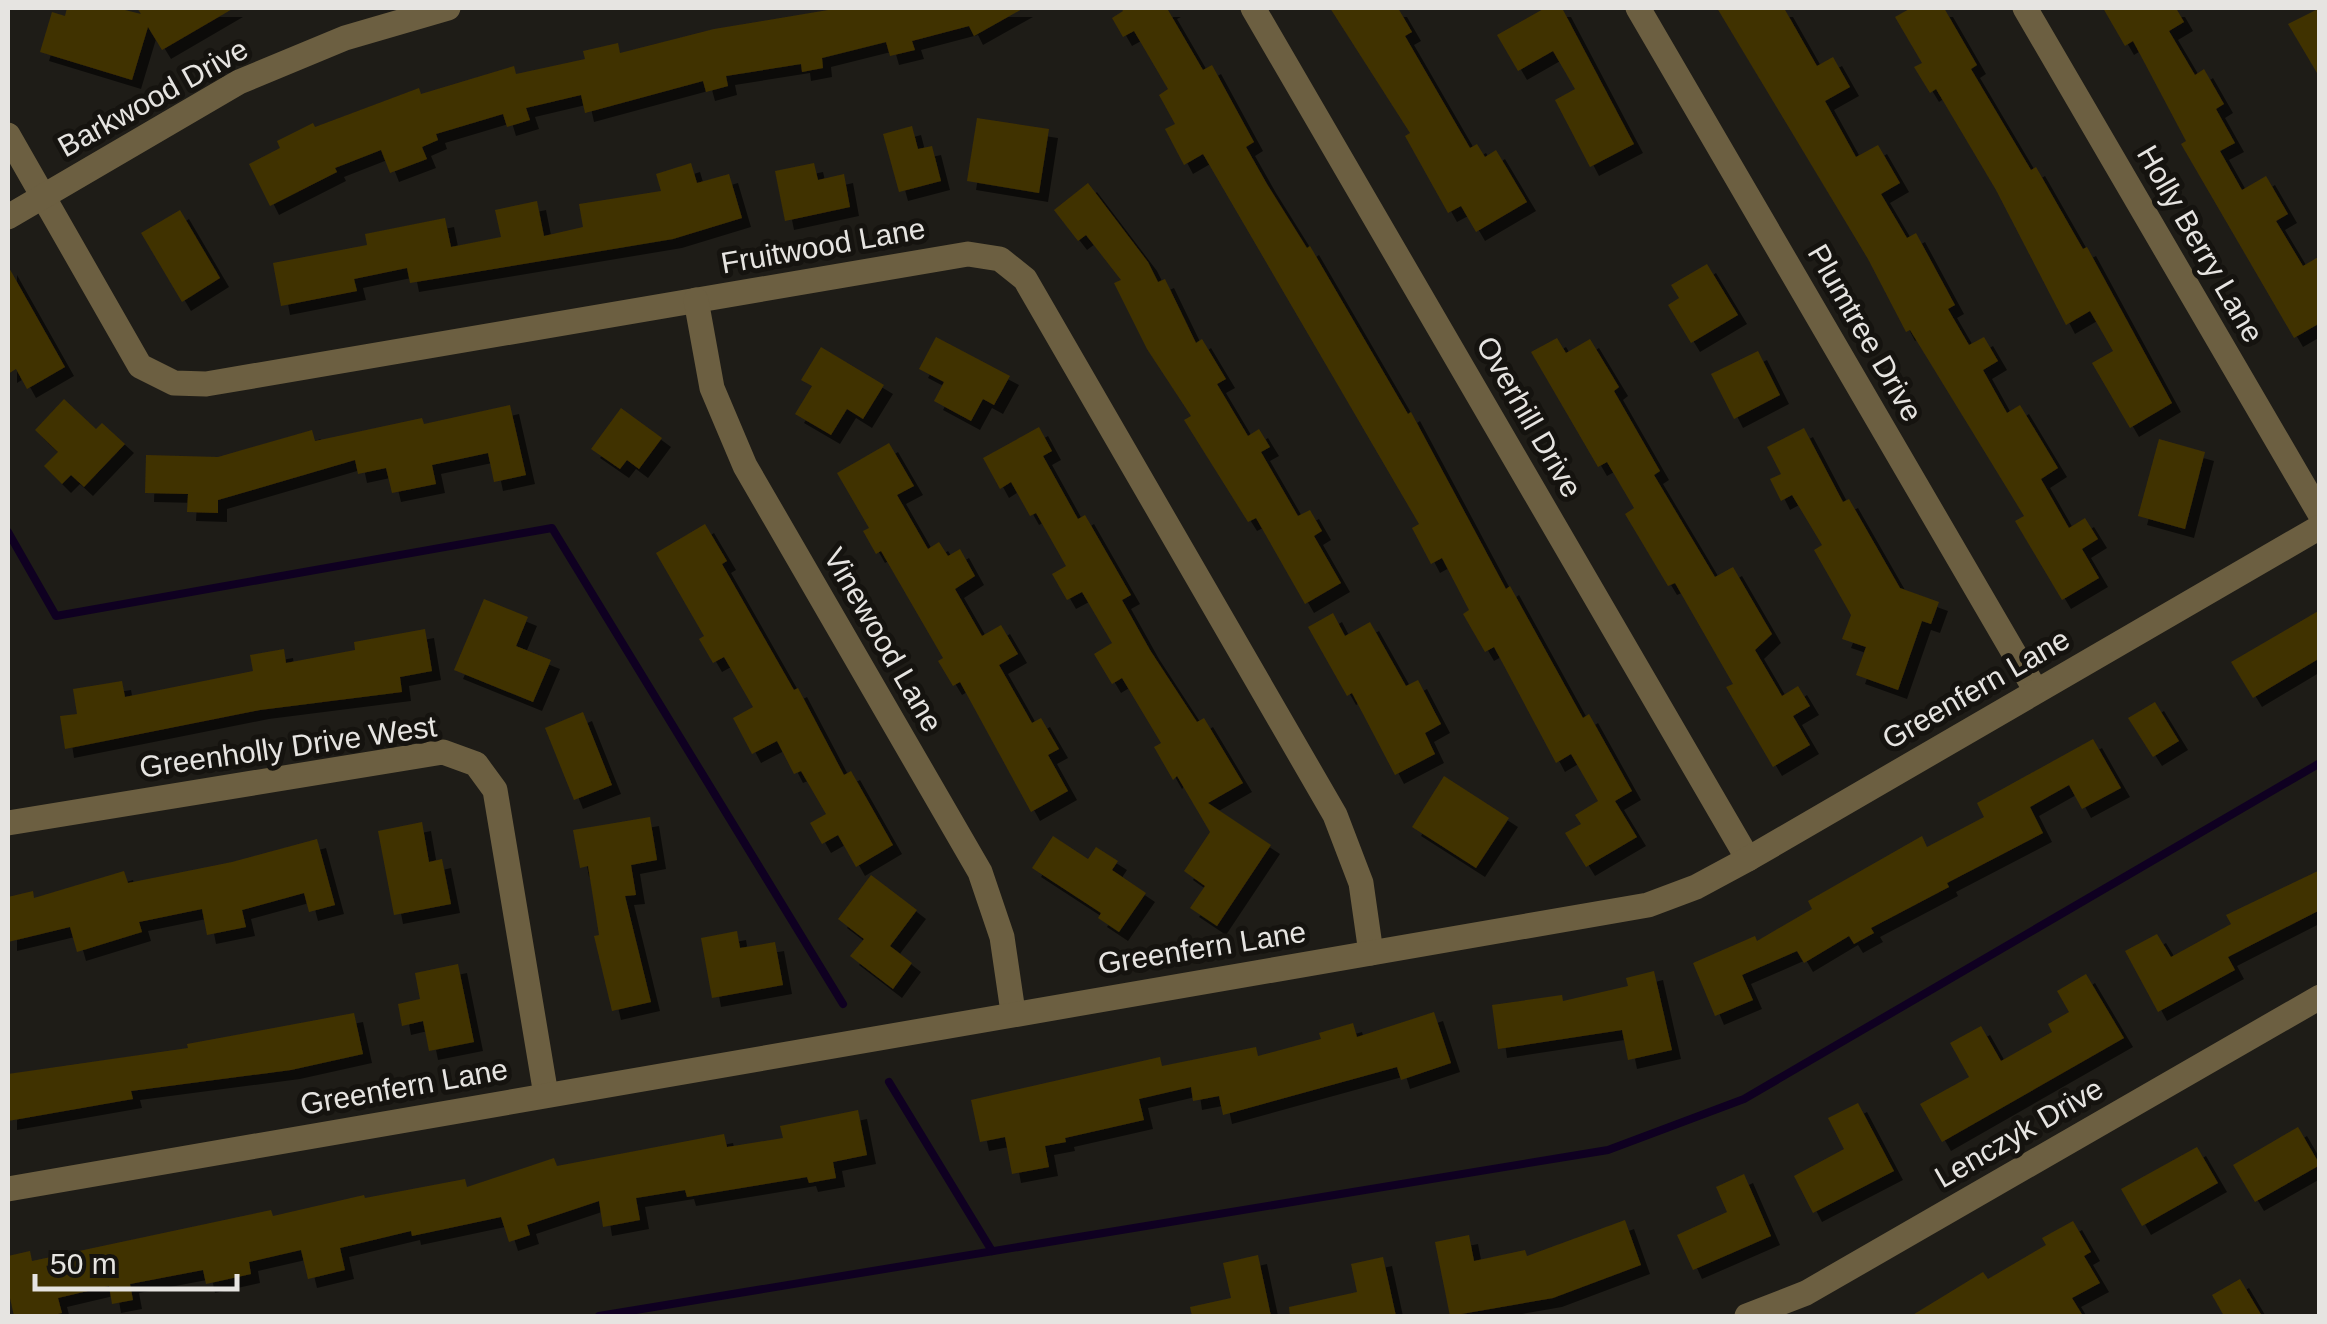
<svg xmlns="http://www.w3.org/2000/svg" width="2327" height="1324" viewBox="0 0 2327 1324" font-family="Helvetica,sans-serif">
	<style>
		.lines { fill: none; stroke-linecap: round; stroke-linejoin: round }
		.stream { stroke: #0f0021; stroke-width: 8 }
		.building { fill: #413103; filter: url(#shadow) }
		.street { stroke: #6c5f41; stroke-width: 25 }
		.labels { text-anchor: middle; stroke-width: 10; stroke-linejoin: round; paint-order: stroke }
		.street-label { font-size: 30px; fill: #e6e4e1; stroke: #15130f }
	</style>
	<defs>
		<filter id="shadow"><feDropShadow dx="9" dy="9" stdDeviation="0" flood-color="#0009"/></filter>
	</defs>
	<rect width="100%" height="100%" fill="#1e1c17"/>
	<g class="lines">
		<g class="stream">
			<polyline points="8,532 56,616 552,528 843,1004"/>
			<polyline points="889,1082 992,1251"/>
			<polyline points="599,1316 1608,1150 1744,1099 2320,763"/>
		</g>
	</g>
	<g class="building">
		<polygon points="67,8 117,8 141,14 137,8 234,8 162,50 148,27 132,80 40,52 52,12 65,16"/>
		<polygon points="840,8 1024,8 974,36 969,26 912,41 915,50 890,56 886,42 822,58 823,68 802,72 801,64 726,76 728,86 706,92 703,81 585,113 581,95 526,108 530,120 507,127 503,114 436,134 438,140 422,147 427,159 390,173 381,150 335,168 337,172 270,206 249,164 280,148 277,141 313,123 315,127 419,88 421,94 514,66 516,74 585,59 583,51 618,43 620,53 714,29"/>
		<polygon points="1121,8 1172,8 1168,10 1203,70 1212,65 1254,142 1246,147 1267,184 1307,248 1310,246 1408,414 1411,412 1506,589 1510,586 1583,718 1589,714 1632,791 1615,801 1637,837 1586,867 1565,833 1581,824 1575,815 1598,801 1571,754 1556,763 1494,647 1485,652 1463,614 1469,610 1442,558 1431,564 1412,528 1419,524 1203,154 1184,165 1165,129 1175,124 1159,95 1168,89 1134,31 1123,37 1112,18 1123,11"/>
		<polygon points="1330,8 1398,8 1412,32 1405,36 1470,148 1477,144 1485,157 1496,150 1527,202 1476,232 1461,206 1448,213 1405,136 1410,133"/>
		<polygon points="1545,8 1562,8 1634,144 1590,167 1555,100 1575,89 1553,51 1518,71 1497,35"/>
		<polygon points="1717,8 1784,8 1817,66 1833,57 1850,87 1825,101 1856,157 1878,145 1900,183 1881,194 1907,238 1916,233 1955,305 1948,309 1969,345 1984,337 1998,361 1983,370 2007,413 2020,405 2058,468 2041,479 2069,528 2085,518 2098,539 2082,549 2099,578 2062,600 2015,521 2024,516 1910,330 1906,332 1868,259"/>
		<polygon points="1911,8 1944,8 1977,65 1971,69 2031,170 2036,167 2083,249 2087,247 2172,403 2130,428 2092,363 2113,351 2090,311 2066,325 1996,190 1936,89 1930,93 1914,67 1922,63 1895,17"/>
		<polygon points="2103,8 2176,8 2184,22 2169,31 2195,75 2204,69 2224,104 2216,109 2235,143 2220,151 2242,190 2266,176 2288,214 2276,221 2303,266 2320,256 2320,323 2294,338 2181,144 2186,141 2133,41 2125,46"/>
		<polygon points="2320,8 2320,78 2288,24"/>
		<polygon points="977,118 1049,129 1039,193 967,181"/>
		<polygon points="912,126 918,149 932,146 941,181 899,192 883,134"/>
		<polygon points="691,163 697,183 729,174 742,218 673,239 410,283 407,268 354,279 357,291 281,306 273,263 367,245 365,234 445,218 451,247 501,237 495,210 537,201 544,236 583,227 579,204 661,191 656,174"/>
		<polygon points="814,163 818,180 844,174 850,207 785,221 775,171"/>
		<polygon points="1088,183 1148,262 1158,282 1165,279 1196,343 1202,339 1226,379 1217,384 1248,436 1259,429 1270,447 1261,452 1298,516 1310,510 1322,531 1314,536 1341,583 1305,604 1256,518 1248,522 1184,420 1191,416 1147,349 1114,283 1121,280 1086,235 1078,241 1054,210"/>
		<polygon points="180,210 220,278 182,302 141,233"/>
		<polygon points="1707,264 1738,315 1691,343 1668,305 1679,298 1671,285"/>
		<polygon points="8,266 65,367 27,389 16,369 8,374"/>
		<polygon points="936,337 1010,376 994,405 983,399 971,421 934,401 944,382 919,369"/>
		<polygon points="1557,338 1566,353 1590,339 1619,387 1614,391 1660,471 1654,475 1715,577 1733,567 1772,634 1755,650 1782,696 1798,686 1810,706 1793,716 1810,745 1773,767 1726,687 1733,684 1675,583 1668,586 1625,514 1634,508 1607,462 1598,467 1531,352"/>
		<polygon points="821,347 884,385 863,419 847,409 831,435 795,414 812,386 801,380"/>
		<polygon points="1758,351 1780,395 1734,419 1711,374"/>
		<polygon points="64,399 96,429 102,423 125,444 84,487 71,475 62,484 44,466 58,452 35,430"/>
		<polygon points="510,405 526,475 494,482 488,453 432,465 436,484 392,493 386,468 358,474 355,460 218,500 218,513 187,512 188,494 145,493 146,455 218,457 312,430 315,441 422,418 424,424"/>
		<polygon points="621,408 662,438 639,469 627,460 620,469 591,449"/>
		<polygon points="1039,427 1052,451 1043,456 1078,519 1085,515 1131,595 1122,600 1150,650 1197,722 1204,718 1243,783 1208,803 1271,845 1217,926 1190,908 1205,886 1184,871 1210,832 1177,776 1173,780 1154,747 1161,743 1122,678 1112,684 1094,654 1112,643 1082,592 1067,600 1052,574 1066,566 1036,513 1030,516 1011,482 1000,489 983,458"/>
		<polygon points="1804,428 1843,502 1849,499 1900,588 1939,602 1931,624 1922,621 1898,690 1856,675 1866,647 1842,639 1851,615 1814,550 1822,545 1792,495 1781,501 1770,479 1781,474 1767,447"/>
		<polygon points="2159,439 2205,452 2185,529 2138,516"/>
		<polygon points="889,443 914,486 897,495 928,549 939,542 948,556 960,549 975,576 955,589 982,636 1001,625 1018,654 999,665 1032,723 1041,718 1059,749 1048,755 1068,791 1031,812 960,682 953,686 938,661 943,658 881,551 876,554 863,531 869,528 837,473"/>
		<polygon points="705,524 727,561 722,564 794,690 798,688 844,775 851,771 893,845 856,867 838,835 822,844 810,823 826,814 801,771 794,774 777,741 752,754 733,718 753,707 724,657 713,663 699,639 704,636 656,553"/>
		<polygon points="484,599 528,617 516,646 551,660 533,702 454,670"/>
		<polygon points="2320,610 2320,658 2253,698 2231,662"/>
		<polygon points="1333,613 1345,636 1370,622 1406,686 1418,680 1441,724 1425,733 1435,754 1395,775 1352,693 1347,696 1308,627"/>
		<polygon points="425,629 432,671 400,677 402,692 260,710 65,749 60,716 77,714 73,689 122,681 125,697 253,671 250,655 284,649 286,663 355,650 354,642"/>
		<polygon points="2155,702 2179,741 2153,757 2128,718"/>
		<polygon points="583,712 612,785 574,800 545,728"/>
		<polygon points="2093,739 2121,788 2082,809 2069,785 2030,807 2043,833 1947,883 1949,887 1871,928 1874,933 1854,944 1849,936 1804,963 1797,951 1742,975 1753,1000 1715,1016 1693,963 1755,936 1757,941 1812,909 1808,901 1922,836 1927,847 1984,817 1977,803"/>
		<polygon points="1444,776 1509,818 1476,868 1412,827"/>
		<polygon points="650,817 657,860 631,865 636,895 625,896 651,1002 612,1011 594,936 599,935 588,866 580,868 573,830"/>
		<polygon points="422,822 429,862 442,859 451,904 394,915 378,831"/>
		<polygon points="1053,836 1088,859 1096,847 1118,861 1112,870 1146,893 1119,932 1098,918 1101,913 1032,868"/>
		<polygon points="317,839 335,905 309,912 304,893 242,910 246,927 207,935 202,909 139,922 142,932 77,952 70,927 8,942 8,897 33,891 34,898 124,871 128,883 232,862"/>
		<polygon points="2320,870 2320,910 2228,957 2235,970 2158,1012 2125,951 2157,934 2171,957 2231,924 2226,915"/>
		<polygon points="871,875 917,910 890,946 912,963 893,989 850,956 864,939 838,919"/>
		<polygon points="737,931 740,948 775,942 783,985 712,998 701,938"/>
		<polygon points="458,964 474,1042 429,1051 423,1021 402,1026 398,1004 420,999 415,973"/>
		<polygon points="1654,971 1672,1050 1628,1060 1622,1030 1498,1049 1492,1005 1562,995 1563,1001 1628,986 1626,978"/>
		<polygon points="2086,974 2124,1038 1942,1142 1920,1104 1969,1077 1950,1043 1981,1026 2001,1061 2052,1032 2048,1024 2069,1012 2057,991"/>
		<polygon points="1434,1012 1451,1063 1401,1080 1397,1067 1223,1115 1219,1096 1193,1101 1191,1087 1139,1099 1144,1120 1065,1138 1066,1142 1045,1146 1049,1167 1012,1174 1005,1137 980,1142 971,1100 1160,1057 1162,1066 1256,1047 1258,1056 1321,1039 1319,1033 1353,1023 1357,1037"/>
		<polygon points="354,1013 363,1054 291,1070 131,1091 133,1099 8,1121 8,1074 188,1048 187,1044"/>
		<polygon points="1858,1103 1894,1171 1813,1213 1794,1176 1844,1149 1828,1118"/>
		<polygon points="858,1110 867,1155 833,1162 836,1178 809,1183 807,1177 687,1197 685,1190 636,1198 640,1220 603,1227 599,1201 527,1225 530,1235 509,1242 501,1217 412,1236 411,1231 340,1248 345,1270 308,1279 301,1250 249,1262 251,1274 206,1284 203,1270 130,1284 133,1300 112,1304 109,1286 58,1298 62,1313 49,1316 14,1316 8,1289 8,1256 30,1251 32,1261 271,1210 273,1216 364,1195 365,1198 465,1179 467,1187 554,1158 557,1166 724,1134 727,1147 783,1138 780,1126"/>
		<polygon points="2298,1127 2320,1165 2255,1202 2233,1165"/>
		<polygon points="2197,1147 2218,1183 2142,1226 2121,1189"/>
		<polygon points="1744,1174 1771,1236 1693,1270 1677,1235 1727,1212 1716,1187"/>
		<polygon points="1625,1220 1641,1265 1553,1298 1450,1316 1435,1242 1469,1235 1474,1261 1525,1250 1527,1256"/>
		<polygon points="2073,1221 2091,1252 2084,1256 2100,1283 2072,1298 2083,1316 1911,1316 1983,1272 1988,1279 2046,1245 2042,1238"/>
		<polygon points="1258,1255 1271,1316 1192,1316 1190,1307 1231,1298 1223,1263"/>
		<polygon points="1383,1257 1396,1316 1290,1316 1289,1307 1357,1292 1351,1264"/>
		<polygon points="2240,1279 2262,1316 2224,1316 2212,1295"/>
	</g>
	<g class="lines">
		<g class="street">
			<polyline points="1253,8 1748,859"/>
			<polyline points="1638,8 2036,691"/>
			<polyline points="2025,8 2320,514"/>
			<polyline points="8,135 140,366 174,383 206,384 968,254 1000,259 1025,279 1335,815 1361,883 1371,953"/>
			<polyline points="8,217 239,82 345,38 448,8"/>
			<polyline points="696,300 712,388 745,466 980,872 1002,937 1013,1012"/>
			<polyline points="8,823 443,752 476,764 495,790 546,1095"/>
			<polyline points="8,1189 1648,905 1696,887 1748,859 2320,527"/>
			<polyline points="1747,1316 1806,1293 2320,997"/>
		</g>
	</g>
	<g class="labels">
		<g class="street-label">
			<text transform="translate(153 98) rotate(-29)" y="10">Barkwood Drive</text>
			<text transform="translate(2200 244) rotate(60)" y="10">Holly Berry Lane</text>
			<text transform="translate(823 246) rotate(-10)" y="10">Fruitwood Lane</text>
			<text transform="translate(1865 333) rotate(60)" y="10">Plumtree Drive</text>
			<text transform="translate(1529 417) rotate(60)" y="10">Overhill Drive</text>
			<text transform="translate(883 640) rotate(60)" y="10">Vinewood Lane</text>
			<text transform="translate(1976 689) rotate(-30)" y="10">Greenfern Lane</text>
			<text transform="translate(288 747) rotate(-8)" y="10">Greenholly Drive West</text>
			<text transform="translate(1202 948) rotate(-9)" y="10">Greenfern Lane</text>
			<text transform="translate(404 1087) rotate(-10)" y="10">Greenfern Lane</text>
			<text transform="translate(2019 1133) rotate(-30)" y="10">Lenczyk Drive</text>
		</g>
	</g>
	<rect width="2327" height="1324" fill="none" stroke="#e6e4e1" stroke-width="20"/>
	<path d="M35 1274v15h202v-15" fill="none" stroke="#e6e4e1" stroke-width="5"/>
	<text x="50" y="1274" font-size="30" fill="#e6e4e1" stroke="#15130f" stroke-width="8" paint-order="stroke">50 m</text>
</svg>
